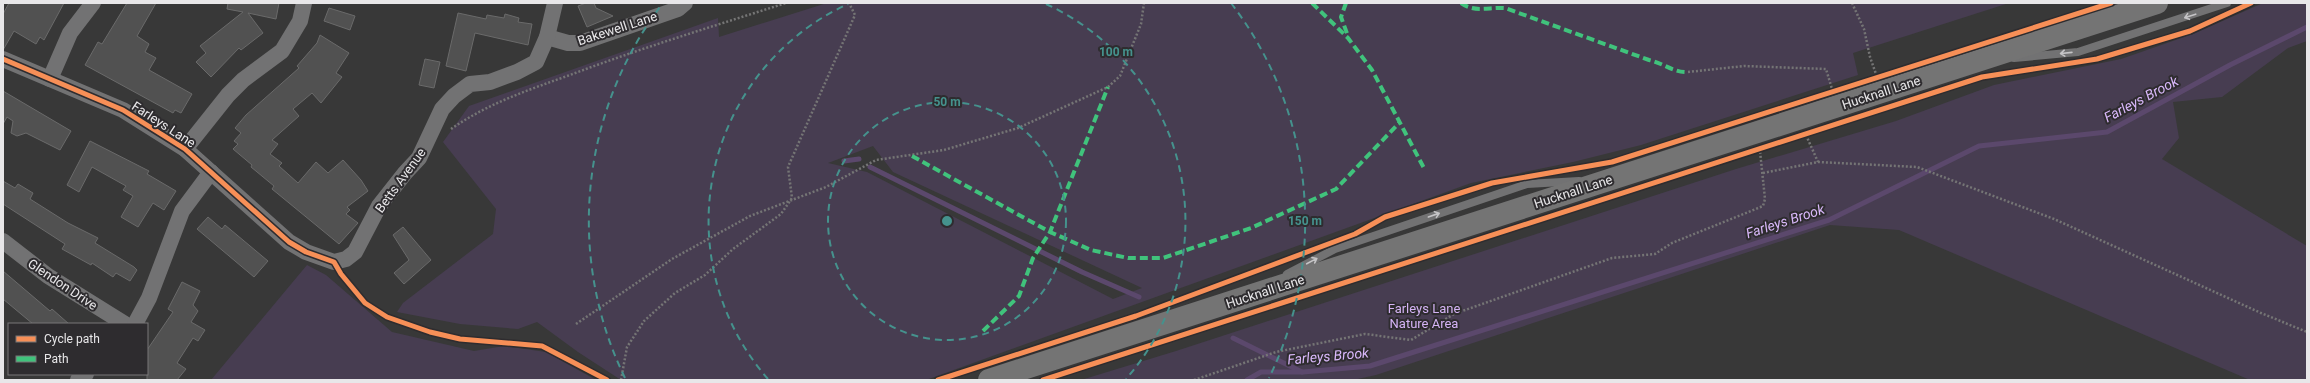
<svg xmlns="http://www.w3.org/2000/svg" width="2310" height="383" viewBox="0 0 2310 383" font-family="Roboto,sans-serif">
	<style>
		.green { fill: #473d51; fill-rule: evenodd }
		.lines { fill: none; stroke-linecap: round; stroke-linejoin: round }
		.stream { stroke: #5b486c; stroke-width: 5 }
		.building { fill: #515151; stroke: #6a6a6a }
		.path { stroke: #757575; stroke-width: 2.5; stroke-dasharray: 2 2; stroke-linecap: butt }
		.service { stroke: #727273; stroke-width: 8 }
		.minor { stroke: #727273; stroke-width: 16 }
		.primary { stroke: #747474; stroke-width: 22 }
		.quiet { stroke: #40c37c; stroke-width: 4; stroke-dasharray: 8 4; stroke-linecap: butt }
		.cycleway-casing { stroke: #2e2c2f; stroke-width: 8 }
		.cycleway { stroke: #f78f57; stroke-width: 5 }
		.oneway { stroke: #c5c4c6 }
		.ring { fill: none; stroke: #45928d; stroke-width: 2; stroke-dasharray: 7 5 }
		.labels { text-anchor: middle; stroke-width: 4; stroke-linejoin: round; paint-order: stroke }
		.street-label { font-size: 13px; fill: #e8e7e9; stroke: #2e2c2f }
		.park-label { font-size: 13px; fill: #d4b3f4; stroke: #2e2c2f }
		.water-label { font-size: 14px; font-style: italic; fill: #d9b8fa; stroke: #2e2c2f }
		.centre { fill: #45928d; stroke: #2e2c2f; stroke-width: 2 }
		.ring-label { font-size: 12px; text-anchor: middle; font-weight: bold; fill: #45928d; stroke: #2e2c2f; stroke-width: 4; stroke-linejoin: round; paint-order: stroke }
	</style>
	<rect width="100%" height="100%" fill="#383838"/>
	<g class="green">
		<path d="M 827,3 L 2009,3 L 1853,53 L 1858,75 L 1641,145 L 1573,162 L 1471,183 L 926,380 L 621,380 L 578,352 L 537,322 L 518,329 L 460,324 L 397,312 L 403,303 L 493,234 L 496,209 L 443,142 L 469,106 L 718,18 L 719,37 ZM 873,146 L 893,172 L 1142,288 L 1113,299 L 867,172 L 828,163 Z"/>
		<polygon points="2263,3 2307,3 2307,41 2288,48 2222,97 2173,102 2179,138 2162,159 2307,246 2307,380 2250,380 1899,230 1830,225 1376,375 1353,380 1081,380 1176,351 1736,169 1896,121 1994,85 2121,59 2193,34"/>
		<polygon points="307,265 326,275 392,332 474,351 504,346 546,352 596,380 211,380"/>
	</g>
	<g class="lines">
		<g class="stream">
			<polyline points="844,161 859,159"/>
			<polyline points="870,167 1082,272 1139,297"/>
			<polyline points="1233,338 1302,372"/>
			<polyline points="1247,380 1261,372 1303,372 1370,366 1829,220 1979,146 2107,132 2230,65 2307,27"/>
		</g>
	</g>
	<g class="building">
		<polygon points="9,3 64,3 44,40 40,37 36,44 14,31 3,50 3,14"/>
		<polygon points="127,3 156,3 137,36 149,44 145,52 156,58 149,70 192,94 181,113 175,110 173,113 85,65 98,42 102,44"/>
		<polygon points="228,3 279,3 276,19 248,13 263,33 241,50 239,48 211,77 196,62 206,53 200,46 243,12 227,9"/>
		<polygon points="586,3 594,3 596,8 613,16 587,27 578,6"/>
		<polygon points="329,8 355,16 350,30 324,21"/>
		<polygon points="458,13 486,19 487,15 504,18 505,14 519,18 518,22 532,24 528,45 475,33 466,71 446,66"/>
		<polygon points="320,35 349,53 336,73 342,77 321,103 312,93 293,109 299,116 272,140 278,144 270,154 282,163 279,166 298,183 316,162 328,173 343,160 361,180 368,191 347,207 350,210 346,214 358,223 339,244 272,189 274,186 251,167 252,165 233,149 238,144 234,141 241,133 235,128 246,115 299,68 297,66 317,43"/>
		<polygon points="425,59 440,62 434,88 419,85"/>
		<polygon points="3,91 71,131 60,150 26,133 17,136 11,133 13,121 7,117 3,124"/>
		<polygon points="90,141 149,171 147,174 176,191 164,210 153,203 138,227 121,217 133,196 123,190 126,186 92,167 79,192 67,185"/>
		<polygon points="3,181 15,188 18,184 33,193 30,199 68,223 98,238 95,243 134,267 137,270 130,281 116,273 113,277 92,263 91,265 62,249 65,244 3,204"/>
		<polygon points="208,217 222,229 225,225 268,261 254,277 197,229"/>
		<polygon points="403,227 431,260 404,284 394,273 409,260 393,235"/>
		<polygon points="3,271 50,311 52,309 69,324 33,324 3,299"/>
		<polygon points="182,282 200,291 193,305 198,311 191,322 205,330 198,341 193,338 177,363 186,369 177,380 147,380 147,350 173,312 168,309"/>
	</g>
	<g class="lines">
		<g class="path">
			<polyline points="1852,3 1864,29 1870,57 1876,74"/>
			<polyline points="1688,72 1744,66 1826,69 1832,89"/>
			<path d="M 451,129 C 487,104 528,90 570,75 C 641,48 714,26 786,3"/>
			<polyline points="1806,135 1818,162"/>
			<polyline points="1763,173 1818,162 1917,167 2054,219 2261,313 2307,332"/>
			<polyline points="576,324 672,259 750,216 826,187 876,160 944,150 1018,128 1108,87 1120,76 1141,24 1144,3"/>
			<polyline points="621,380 627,347 644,321 675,293 705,275 733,249 781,214 792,198 788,167 855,15 849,3"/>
			<polyline points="1194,380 1276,352 1365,334 1411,340 1454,314 1612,258 1655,254 1672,243 1763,206 1765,199 1760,151"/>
		</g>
		<g class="service">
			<polyline points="2014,58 2078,52 2227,3"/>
			<polyline points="1287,274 1335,249 1527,184 1579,181"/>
		</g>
		<g class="minor">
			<polyline points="547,37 568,43 580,43 678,9 685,3"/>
			<polyline points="3,59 123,110 185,149 289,242 306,252 334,262 346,259 355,252 379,206 405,173 419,158 442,109 454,96 470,84 490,82 517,72 536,62 547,37 555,3"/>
			<polyline points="50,79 70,33 93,3"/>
			<polyline points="185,149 228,95 243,80 282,51 300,21 304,3"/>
			<polyline points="3,241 48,276 125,324"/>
			<polyline points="135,324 149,298 182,211 211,172"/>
			<polyline points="78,380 86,374"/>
		</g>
		<polyline class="primary" points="989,380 2157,3"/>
		<g class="quiet">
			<polyline points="1312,3 1348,38 1372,70 1425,170"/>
			<polyline points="1346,3 1341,17 1348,36"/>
			<path d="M 1461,3 C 1475,13 1488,7 1505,8 L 1649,60 C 1663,63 1674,73 1688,72"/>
			<polyline points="912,156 1050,232 1091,250 1128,258 1163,258 1251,228 1336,189 1400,122"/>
			<polyline points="983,331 1019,296 1033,258 1050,232 1108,87"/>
		</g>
		<defs>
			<g id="cycleway">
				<polyline points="3,59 123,110 185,149 289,242 306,252 334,262 341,274 365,303 387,317 430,332 460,339 542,346 607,380"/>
				<polyline points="938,380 1136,316 1355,234 1385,217 1492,183 1612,162 2111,3"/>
				<polyline points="1043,380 1982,77 2097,59 2190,31 2251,3"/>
			</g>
		</defs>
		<use href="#cycleway" class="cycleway-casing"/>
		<use href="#cycleway" class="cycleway"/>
	</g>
	<defs><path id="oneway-shaft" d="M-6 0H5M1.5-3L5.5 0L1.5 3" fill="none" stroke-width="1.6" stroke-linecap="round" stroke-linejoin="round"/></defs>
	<g class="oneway">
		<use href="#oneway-shaft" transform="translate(2190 16) rotate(162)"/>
		<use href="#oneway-shaft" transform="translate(2066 53) rotate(174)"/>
		<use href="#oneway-shaft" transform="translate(1434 215) rotate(-19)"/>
		<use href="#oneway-shaft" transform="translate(1312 261) rotate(-28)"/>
	</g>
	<g class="ring">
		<circle cx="947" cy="221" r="119"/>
		<path d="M768 379A239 239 0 0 1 848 4M1046 4A239 239 0 0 1 1126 379"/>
		<path d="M625 378A358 358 0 0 1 663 3M1231 3A358 358 0 0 1 1269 378"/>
	</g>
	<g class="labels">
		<g class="street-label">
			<text transform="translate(617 28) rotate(-18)" y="5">Bakewell Lane</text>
			<text transform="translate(1881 92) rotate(-18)" y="5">Hucknall Lane</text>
			<text transform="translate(164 124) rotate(33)" y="5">Farleys Lane</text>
			<text transform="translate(400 180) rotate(-54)" y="5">Betts Avenue</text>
			<text transform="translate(1573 191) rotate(-18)" y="5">Hucknall Lane</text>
			<text transform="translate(63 284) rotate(34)" y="5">Glendon Drive</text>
			<text transform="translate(1265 291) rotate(-18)" y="5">Hucknall Lane</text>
		</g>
		<g class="park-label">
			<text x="1424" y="313">Farleys Lane<tspan x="1424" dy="15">Nature Area</tspan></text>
		</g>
		<g class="water-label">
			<text transform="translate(2141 99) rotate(-28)" y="5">Farleys Brook</text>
			<text transform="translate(1785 221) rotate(-18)" y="5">Farleys Brook</text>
			<text transform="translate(1328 356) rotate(-5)" y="5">Farleys Brook</text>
		</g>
	</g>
	<circle cx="947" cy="221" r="6" class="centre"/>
	<g class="ring-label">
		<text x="1116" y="56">100 m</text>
		<text x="947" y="106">50 m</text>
		<text x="1305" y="225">150 m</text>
	</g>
	<rect width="2310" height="383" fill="none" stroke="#e8e7e9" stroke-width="8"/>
	<rect x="8" y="323" width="140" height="52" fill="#2e2c2f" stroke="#787779"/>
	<rect x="16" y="336" width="20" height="6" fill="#f78f57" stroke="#787779"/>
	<text x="44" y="343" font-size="12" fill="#e8e7e9">Cycle path</text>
	<rect x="16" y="356" width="20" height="6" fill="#40c37c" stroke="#787779"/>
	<text x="44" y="363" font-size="12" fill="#e8e7e9">Path</text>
</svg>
